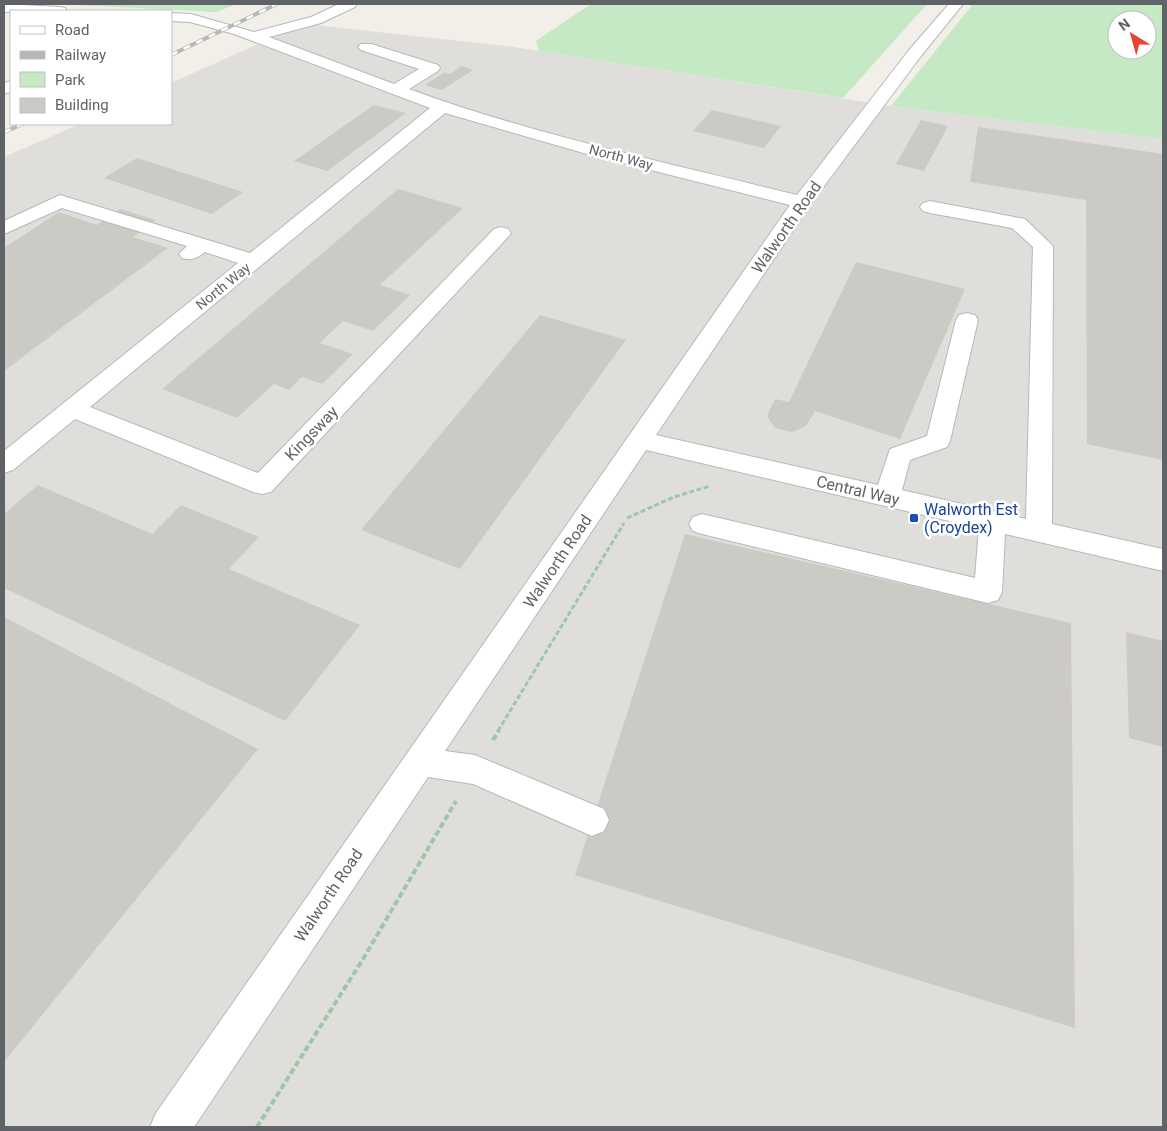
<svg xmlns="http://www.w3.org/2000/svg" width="1167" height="1131" viewBox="0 0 1167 1131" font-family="Roboto,sans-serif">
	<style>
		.industrial { fill: #e0deda }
		.green { fill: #c5e8c5; fill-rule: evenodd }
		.building { fill: #cccac5 }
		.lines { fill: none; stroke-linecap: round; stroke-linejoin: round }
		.minor-casing { stroke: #b5b8bc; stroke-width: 2 }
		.path-far1 { stroke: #9cc7a9; stroke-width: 3; stroke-dasharray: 5 2.5; stroke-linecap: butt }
		.path { stroke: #9cc7a9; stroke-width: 4; stroke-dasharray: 6 3; stroke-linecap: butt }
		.minor { fill: #fff; fill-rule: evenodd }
		.rail-casing { stroke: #b6b7b8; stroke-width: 4 }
		.rail { stroke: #fff; stroke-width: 2.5; stroke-dasharray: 7; stroke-linecap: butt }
		.transit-dot { fill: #1a4fb4; stroke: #fff; stroke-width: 2 }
		.labels { text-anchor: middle; stroke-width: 5; stroke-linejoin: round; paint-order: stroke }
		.far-street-label { font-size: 14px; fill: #5f6368; stroke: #fff }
		.street-label { font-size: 16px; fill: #5f6368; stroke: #fff }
		.transit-label { font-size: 16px; fill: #164399; stroke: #fff; text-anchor: start }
	</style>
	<rect width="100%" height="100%" fill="#f1efe8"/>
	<polygon class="industrial" points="314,25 514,47 891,106 1163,139 1163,1127 4,1127 4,157 80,124 171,124 171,83 285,32"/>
	<g class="green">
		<polygon points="58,4 237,4 216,12"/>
		<polygon points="591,4 927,4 843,98 539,51 536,41"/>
		<path d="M 973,4 L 1163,4 L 1163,139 L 891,106 ZM 1117,20 L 1147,20 L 1147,50 L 1117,50 Z"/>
	</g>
	<g class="building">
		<polygon points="462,66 473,70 442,90 425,85 445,72 450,74"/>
		<polygon points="374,105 406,113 327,171 294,161"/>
		<polygon points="712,110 781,126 764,148 693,131"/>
		<polygon points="921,120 948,126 924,171 896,164"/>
		<polygon points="978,127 1163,154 1163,460 1087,444 1086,200 970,182"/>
		<polygon points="137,158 156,164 243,192 212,214 104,178"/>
		<polygon points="398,189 463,208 380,285 410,295 373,331 343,321 320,343 353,354 322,384 302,377 289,390 274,384 237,418 162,389"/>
		<polygon points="120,209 156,220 133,237 168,248 4,371 4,248 59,212 97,225"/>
		<polygon points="856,262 965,289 900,439 815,411 806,426 792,432 775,428 767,416 775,399 789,402"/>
		<polygon points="540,315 626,340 460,569 361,530"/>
		<polygon points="38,485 152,534 181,505 259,537 229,569 360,625 285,721 4,588 4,514"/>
		<polygon points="685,534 1071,623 1075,1028 575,875"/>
		<polygon points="4,617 258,749 4,1062"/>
		<polygon points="1126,632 1163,641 1163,747 1129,738"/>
	</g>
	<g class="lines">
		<defs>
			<g id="minor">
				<polygon points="4,4 60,7 65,8 67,11 4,12"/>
				<path d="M 339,4 L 357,4 L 355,7 L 321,23 L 269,37 L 394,84 L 419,69 L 361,50 L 358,47 L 361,44 L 371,44 L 438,65 L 440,68 L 438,71 L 409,89 C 534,135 668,163 797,195 L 909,50 L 949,4 L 963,4 L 921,56 L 810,205 L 656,435 L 878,485 L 890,449 L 927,436 L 956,320 L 959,315 L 967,313 L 975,315 L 978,320 L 950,441 L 947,447 L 910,460 L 902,490 L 1026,519 L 1033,247 L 1012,228 L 930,213 L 923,211 L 920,207 L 923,203 L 930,201 L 1025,219 L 1053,246 L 1052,524 L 1163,549 L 1163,571 L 1005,534 L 1002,592 L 998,600 L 988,603 L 702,534 L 693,531 L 689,524 L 693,517 L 702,514 L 975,578 L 979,528 L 646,450 L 445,751 L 475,755 L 604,809 L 609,820 L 604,831 L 592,836 L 473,784 L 428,777 L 194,1127 L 150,1127 L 156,1113 L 790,205 L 587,154 L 445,113 L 90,407 L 258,473 L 494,229 L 501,227 L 508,229 L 511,233 L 508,237 L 271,492 L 262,494 L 253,492 L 75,419 L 13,470 L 4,473 L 4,451 L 238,263 L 205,252 C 197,258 192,261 182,258 L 179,254 L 187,246 L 62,208 L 4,234 L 4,221 L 60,195 L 250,253 L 430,108 L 234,34 L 190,22 L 171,21 L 171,13 L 191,14 L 254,32 L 311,17 Z"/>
				<polygon points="11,81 11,92 4,94 4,83"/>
			</g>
		</defs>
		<use href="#minor" class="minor-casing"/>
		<g class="path-far1">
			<polyline points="627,518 674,497 710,486"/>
			<polyline points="498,731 624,523"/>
		</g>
		<g class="path">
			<polyline points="493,740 499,730"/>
			<polyline points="257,1127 363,959 456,801"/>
		</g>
		<use href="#minor" class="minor"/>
		<defs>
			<g id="rail">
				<polyline points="171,55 277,4"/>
				<polyline points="4,132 23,124"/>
			</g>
		</defs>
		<use href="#rail" class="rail-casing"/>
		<use href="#rail" class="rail"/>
	</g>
	<rect class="transit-dot" x="909" y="513" width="10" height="10" rx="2.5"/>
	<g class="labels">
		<g class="far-street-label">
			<text transform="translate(621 157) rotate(15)" y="5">North Way</text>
			<text transform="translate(223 286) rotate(-39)" y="5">North Way</text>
		</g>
		<g class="street-label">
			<text transform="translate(786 227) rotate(-55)" y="6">Walworth Road</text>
			<text transform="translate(311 433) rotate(-46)" y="6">Kingsway</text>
			<text transform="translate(858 490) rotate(13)" y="6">Central Way</text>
			<text transform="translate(557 561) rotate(-56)" y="6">Walworth Road</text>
			<text transform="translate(328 895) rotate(-56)" y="6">Walworth Road</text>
		</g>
		<g class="transit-label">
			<text x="924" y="515">Walworth Est<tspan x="924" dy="18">(Croydex)</tspan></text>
		</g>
	</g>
	<rect width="1167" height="1131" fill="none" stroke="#5f6368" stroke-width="10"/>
	<rect x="10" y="10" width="162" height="115" fill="#ffffff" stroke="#bfc1c3"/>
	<rect x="20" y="26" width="25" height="8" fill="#ffffff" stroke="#bfc1c3"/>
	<text x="55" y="35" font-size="15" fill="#5f6368">Road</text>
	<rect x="20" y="51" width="25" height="8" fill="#b6b7b8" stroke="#bfc1c3"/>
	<text x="55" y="60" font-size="15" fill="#5f6368">Railway</text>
	<rect x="20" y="72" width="25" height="15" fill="#c5e8c5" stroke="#bfc1c3"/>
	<text x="55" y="85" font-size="15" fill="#5f6368">Park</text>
	<rect x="20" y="98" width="25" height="15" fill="#cccac5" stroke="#bfc1c3"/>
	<text x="55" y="110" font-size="15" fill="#5f6368">Building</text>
	<g transform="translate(1132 35) rotate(323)"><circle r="24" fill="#ffffff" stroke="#bfc1c3"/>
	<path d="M0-4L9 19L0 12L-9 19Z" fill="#ea4335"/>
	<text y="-8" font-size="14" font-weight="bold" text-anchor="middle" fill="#5f6368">N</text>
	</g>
</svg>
